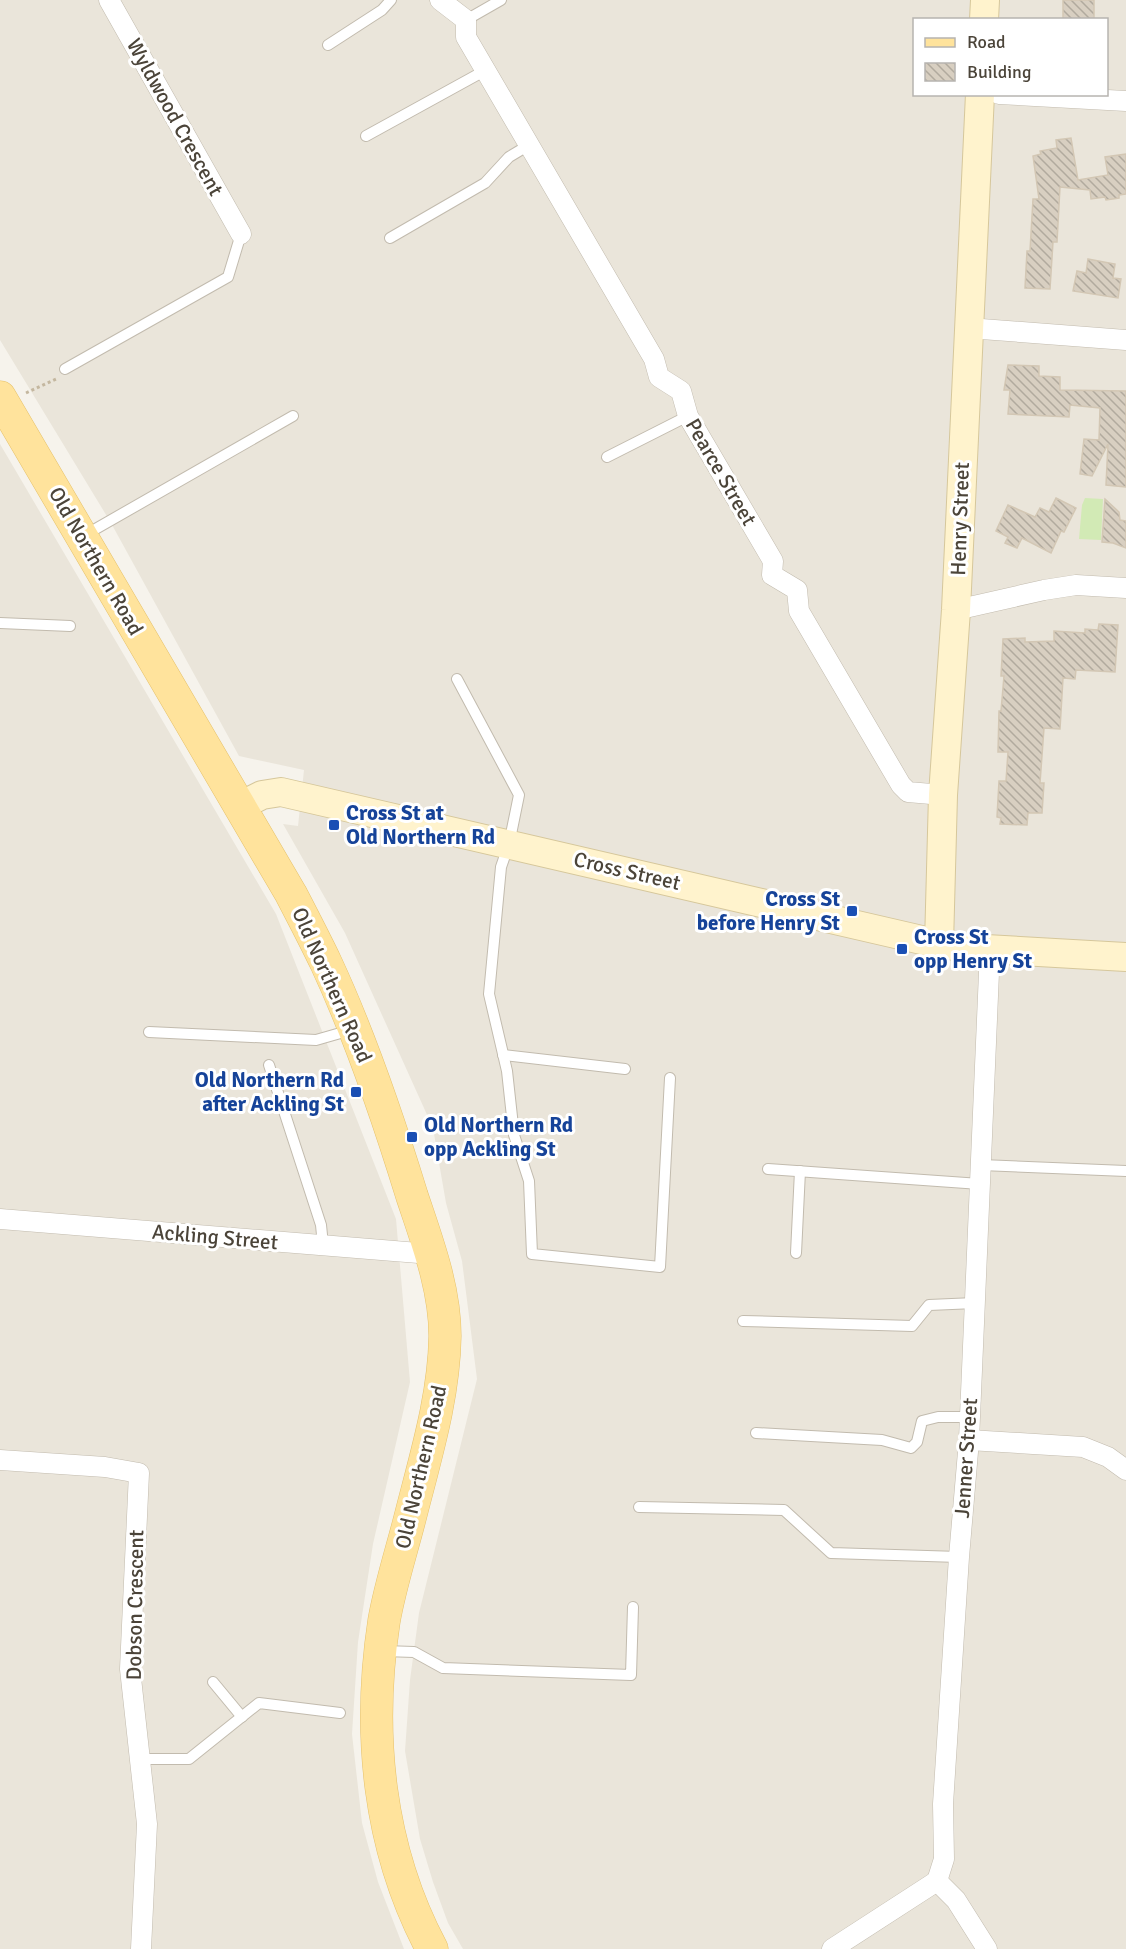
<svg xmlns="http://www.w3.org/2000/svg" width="1126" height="1949" viewBox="0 0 1126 1949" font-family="Signika,sans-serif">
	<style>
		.residential { fill: #eae5da; fill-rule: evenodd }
		.park { fill: #d2eab5 }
		.building { fill: url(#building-back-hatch); stroke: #d3c7b4; stroke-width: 1.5 }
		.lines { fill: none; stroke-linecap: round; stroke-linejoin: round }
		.lane-casing { stroke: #c2bbae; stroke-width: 12 }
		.street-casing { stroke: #c2bbae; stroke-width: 21 }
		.secondary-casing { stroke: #d6c79b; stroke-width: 30 }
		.primary-casing { stroke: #e6c16a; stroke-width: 33 }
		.path { stroke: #c4b79f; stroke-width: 3; stroke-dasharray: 3 3; stroke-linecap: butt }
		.lane { stroke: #fff; stroke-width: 10 }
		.street { stroke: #fff; stroke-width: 20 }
		.secondary { stroke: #fff3cd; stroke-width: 28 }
		.primary { stroke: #ffe39c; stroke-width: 32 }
		.transit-dot { fill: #1a4fb4; stroke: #fff; stroke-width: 2 }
		.labels { text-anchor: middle; stroke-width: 6; stroke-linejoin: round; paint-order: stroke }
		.street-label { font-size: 21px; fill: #4b4439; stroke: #fff }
		.transit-label { font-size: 21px; font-weight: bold; fill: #164399; stroke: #fff; text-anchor: start }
	</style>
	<defs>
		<pattern id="building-back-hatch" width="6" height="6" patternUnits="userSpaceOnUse" patternTransform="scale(1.5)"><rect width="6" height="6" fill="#d8cfc1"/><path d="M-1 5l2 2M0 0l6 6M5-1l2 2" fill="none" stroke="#b1aa9e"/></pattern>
	</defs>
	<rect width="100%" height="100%" fill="#f6f3ec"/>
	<g class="residential">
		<path d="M 0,0 L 1126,0 L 1126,1949 L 463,1949 L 448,1923 L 433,1882 L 420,1839 L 405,1751 L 410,1680 L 419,1613 L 477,1379 L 462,1261 L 446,1203 L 433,1128 L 345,933 L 283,824 L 298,826 L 304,770 L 239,756 L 111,523 L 0,340 ZM 914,20 L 1106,20 L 1106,94 L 914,94 Z"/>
		<polygon points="0,444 276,914 396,1219 410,1382 373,1544 358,1642 352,1734 362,1823 378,1882 404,1949 0,1949"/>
	</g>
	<polygon class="park" points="1085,498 1103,499 1101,540 1079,539 1082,505"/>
	<g class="building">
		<rect x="1063" y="0" width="31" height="20"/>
		<polygon points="1071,138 1078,180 1108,175 1105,157 1126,154 1126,194 1119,195 1119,198 1106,200 1105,197 1091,199 1090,190 1060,187 1057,242 1053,242 1050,289 1025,288 1027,251 1030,251 1033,199 1039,199 1033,156 1041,154 1040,151 1057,148 1056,140"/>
		<polygon points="1088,259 1115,264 1113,278 1121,279 1118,298 1073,291 1077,271 1086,273"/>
		<polygon points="1008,365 1039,366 1039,376 1060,377 1060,390 1126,391 1126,487 1106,485 1108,444 1092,476 1080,474 1084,439 1099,440 1100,408 1070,405 1069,417 1008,414 1010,390 1004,390"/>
		<polygon points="1056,498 1076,508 1064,532 1061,531 1051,553 1022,538 1017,548 1005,543 1008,537 996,531 1008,505 1035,517 1040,508 1049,512"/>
		<polygon points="1105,499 1119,512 1120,520 1126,521 1126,548 1113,543 1102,542"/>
		<polygon points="1099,624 1118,625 1115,672 1076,670 1075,679 1063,678 1060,729 1044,728 1040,783 1044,783 1042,813 1028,813 1027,825 1000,824 1001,818 997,817 999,781 1006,781 1008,752 998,752 999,711 1001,711 1004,676 1001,676 1003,639 1025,638 1025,642 1054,641 1054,631 1085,633 1085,629 1098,630"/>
	</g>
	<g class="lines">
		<defs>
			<g id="lane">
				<polyline points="466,20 501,0"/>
				<polyline points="328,45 382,10 391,0"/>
				<polyline points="366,136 486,70"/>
				<polyline points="390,238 485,183 509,157 529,145"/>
				<polyline points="65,369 228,277 241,234"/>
				<polyline points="607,457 688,416"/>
				<polyline points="85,535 293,416"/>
				<polyline points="0,623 70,626"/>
				<polyline points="457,679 519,795 509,844 501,867 489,994 507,1071 514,1135 529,1181 532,1254 660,1267 670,1078"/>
				<polyline points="149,1032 316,1040 351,1030"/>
				<polyline points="503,1055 625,1069"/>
				<polyline points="269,1065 321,1225 323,1245"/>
				<polyline points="981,1165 1126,1171"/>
				<polyline points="768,1169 980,1184"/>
				<polyline points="796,1253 800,1171"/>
				<polyline points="743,1321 912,1326 929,1305 975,1303"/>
				<polyline points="756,1433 882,1440 911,1448 917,1442 922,1421 938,1417 970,1417"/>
				<polyline points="639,1507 784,1510 831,1553 959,1557"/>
				<polyline points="384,1651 414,1652 443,1668 631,1675 633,1607"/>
				<polyline points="213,1682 242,1717"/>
				<polyline points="140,1759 189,1759 259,1703 340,1713"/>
			</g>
			<g id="street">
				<polyline points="109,0 241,234"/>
				<polyline points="440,0 466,20 466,37 654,359 659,377 681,391 688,416 773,561 772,575 797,590 799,611 901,785 908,792 943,795"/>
				<polyline points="999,94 1126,101"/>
				<polyline points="968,328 1126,340"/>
				<polyline points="956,610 1044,590 1076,585 1126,588"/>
				<polyline points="0,1219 431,1254"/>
				<polyline points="969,1440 1083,1447 1108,1457 1126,1470"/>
				<polyline points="0,1460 105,1467 139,1473 130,1669 147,1824 141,1949"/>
				<polyline points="937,1881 944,1859 943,1804 959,1557 969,1440 990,949"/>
				<polyline points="937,1881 956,1900 987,1949"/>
				<polyline points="832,1949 937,1881"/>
			</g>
			<g id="secondary">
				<polyline points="984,20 985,0"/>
				<polyline points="240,806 262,795 281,792 939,944 968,948 1126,957"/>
				<polyline points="939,944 943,795 956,610 980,94"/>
			</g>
			<path id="primary" d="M 0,397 L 291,894 C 303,917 315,940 326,963 C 361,1038 388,1118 412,1196 C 427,1241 445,1288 445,1336 C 444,1397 426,1455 411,1514 C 402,1550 390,1586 384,1621 C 367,1733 378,1848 432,1949"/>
		</defs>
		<use href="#lane" class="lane-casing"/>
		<use href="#street" class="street-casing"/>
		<use href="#secondary" class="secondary-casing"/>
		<use href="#primary" class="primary-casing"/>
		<polyline class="path" points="26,393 56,379"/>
		<use href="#lane" class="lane"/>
		<use href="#street" class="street"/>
		<use href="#secondary" class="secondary"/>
		<use href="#primary" class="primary"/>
	</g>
	<g class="transit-dot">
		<rect x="328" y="819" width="12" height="12" rx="3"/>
		<rect x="846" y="905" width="12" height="12" rx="3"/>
		<rect x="896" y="943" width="12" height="12" rx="3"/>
		<rect x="350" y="1086" width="12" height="12" rx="3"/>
		<rect x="406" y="1131" width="12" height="12" rx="3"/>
	</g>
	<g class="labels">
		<g class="street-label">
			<text transform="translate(175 117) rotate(61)" y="7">Wyldwood Crescent</text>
			<text transform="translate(721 472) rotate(60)" y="7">Pearce Street</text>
			<text transform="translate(960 519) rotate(-88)" y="7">Henry Street</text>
			<text transform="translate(96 561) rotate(60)" y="7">Old Northern Road</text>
			<text transform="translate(627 871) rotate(13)" y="7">Cross Street</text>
			<text transform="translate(332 985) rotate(66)" y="7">Old Northern Road</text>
			<text transform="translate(215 1237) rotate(5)" y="7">Ackling Street</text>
			<text transform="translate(966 1458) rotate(-86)" y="7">Jenner Street</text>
			<text transform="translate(421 1467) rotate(-77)" y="7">Old Northern Road</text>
			<text transform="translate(135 1605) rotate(-89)" y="7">Dobson Crescent</text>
		</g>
		<g class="transit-label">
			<text x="346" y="820">Cross St at<tspan x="346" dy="24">Old Northern Rd</tspan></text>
			<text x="840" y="906" text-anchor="end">Cross St<tspan x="840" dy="24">before Henry St</tspan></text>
			<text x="914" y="944">Cross St<tspan x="914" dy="24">opp Henry St</tspan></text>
			<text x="344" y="1087" text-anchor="end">Old Northern Rd<tspan x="344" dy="24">after Ackling St</tspan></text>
			<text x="424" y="1132">Old Northern Rd<tspan x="424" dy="24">opp Ackling St</tspan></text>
		</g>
	</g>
	<rect x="913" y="18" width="195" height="78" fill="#ffffff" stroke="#b7b4b0" stroke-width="1.5"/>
	<rect x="925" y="38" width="30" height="9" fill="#ffe39c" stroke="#b7b4b0" stroke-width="1.5"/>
	<text x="967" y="48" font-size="18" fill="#4b4439">Road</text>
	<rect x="925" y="63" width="30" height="18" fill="url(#building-back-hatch)" stroke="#b7b4b0" stroke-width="1.5"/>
	<text x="967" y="78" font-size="18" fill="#4b4439">Building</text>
</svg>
